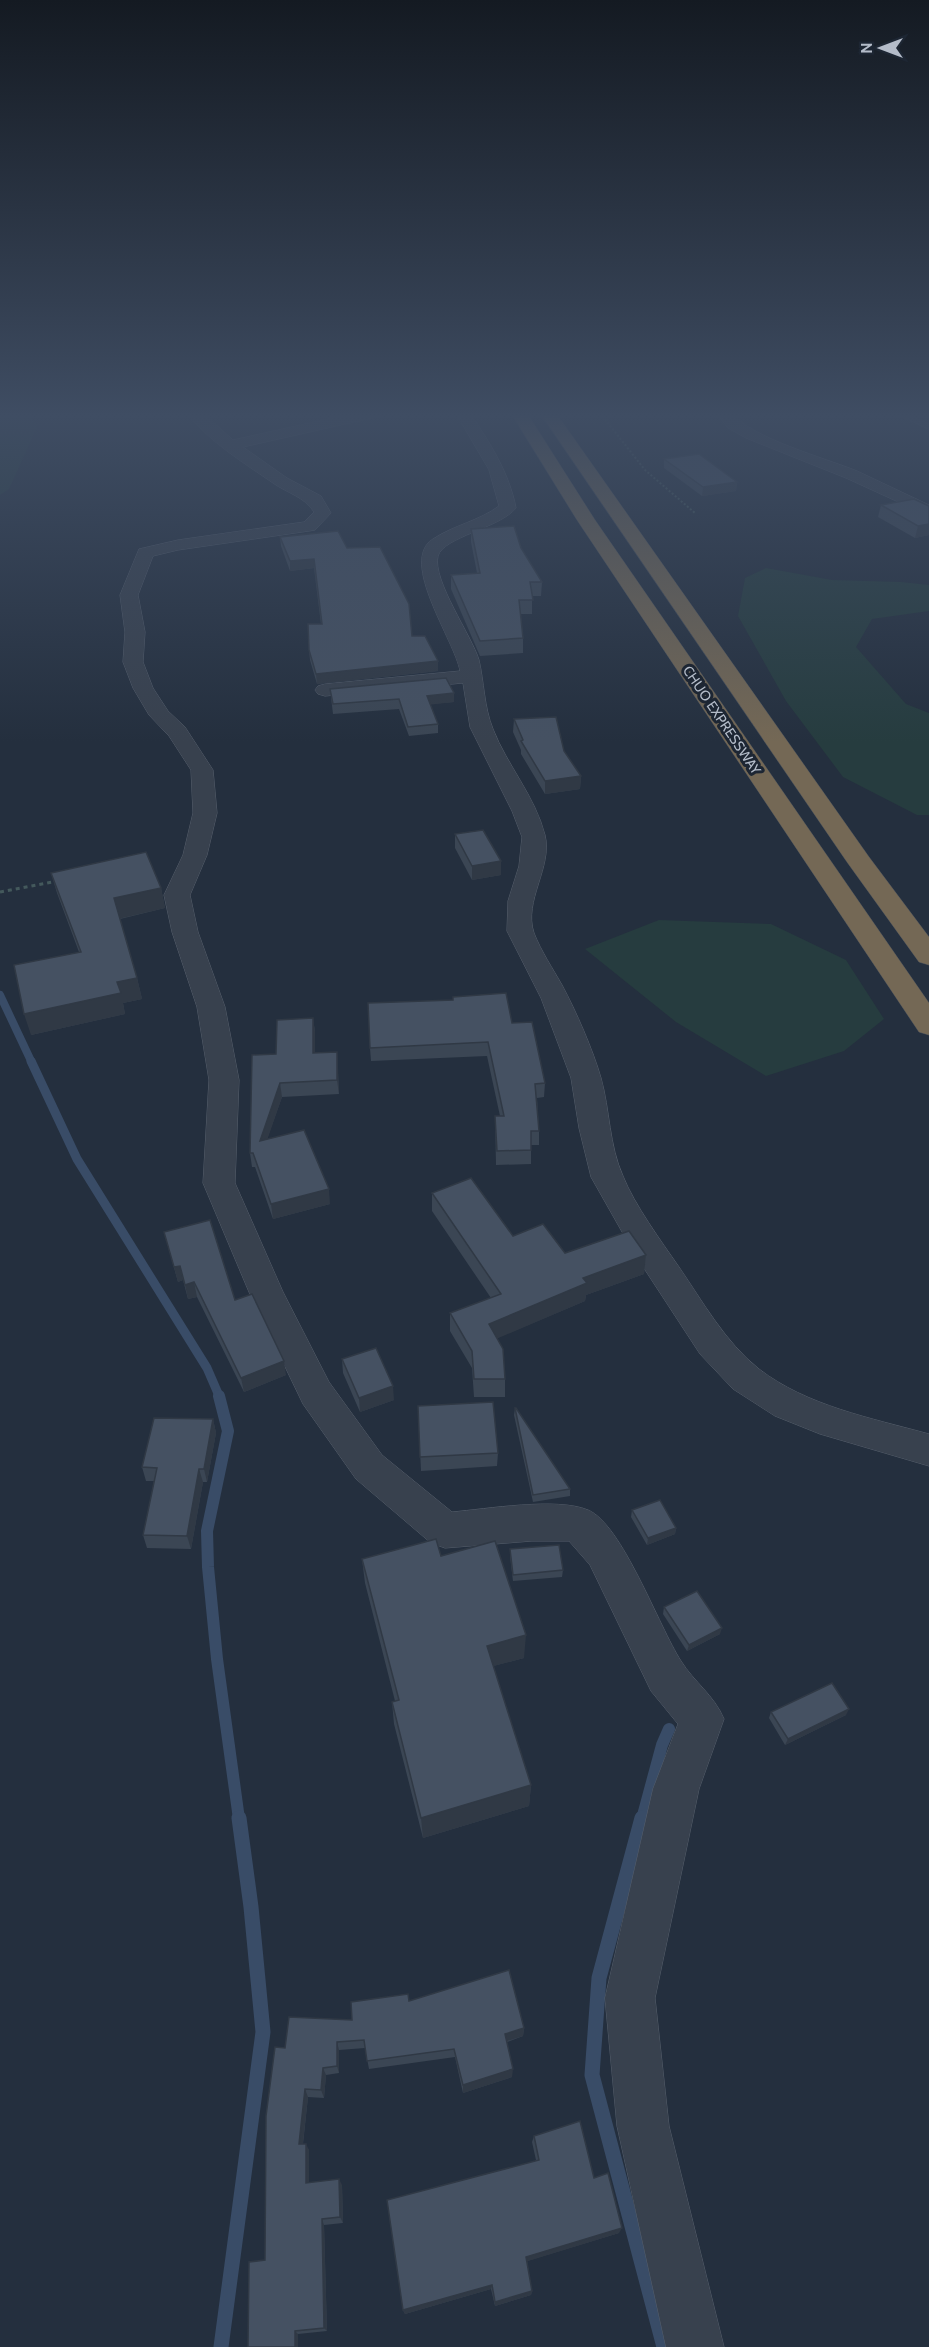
<svg xmlns="http://www.w3.org/2000/svg" width="929" height="2347" viewBox="0 0 929 2347" font-family="Cabin,sans-serif">
	<style>
		.green { fill: #263c3f }
		.lines { fill: none; stroke-linecap: round; stroke-linejoin: round }
		.stream-far3 { stroke: #394c67; stroke-width: 8 }
		.stream-far2 { stroke: #394c67; stroke-width: 9 }
		.stream-far1 { stroke: #394c67; stroke-width: 12 }
		.stream { stroke: #394c67; stroke-width: 15 }
		.service-casing { stroke: #565f6c; stroke-width: 1 }
		.minor-casing { stroke: #565f6c; stroke-width: 1 }
		.motorway-casing { stroke: #434c59; stroke-width: 1 }
		.path-far1 { stroke: #44595c; stroke-width: 2; stroke-dasharray: 2 2; stroke-linecap: butt }
		.path { stroke: #44595c; stroke-width: 3; stroke-dasharray: 4 4; stroke-linecap: butt }
		.service { fill: #38414e; fill-rule: evenodd }
		.minor { fill: #38414e; fill-rule: evenodd }
		.motorway { fill: #746855; fill-rule: evenodd }
		.wall { fill: #3b4654 }
		.shaded-wall { fill: #303945 }
		.building { fill: #455162; stroke: #303945; stroke-width: 1.5 }
		.labels { text-anchor: middle; stroke-width: 6; stroke-linejoin: round; paint-order: stroke }
		.far-street-label { font-size: 14px; fill: #b4bcc9; stroke: #1d2633 }
	</style>
	<rect width="100%" height="100%" fill="#242f3e"/>
	<g class="green">
		<polygon points="0,413 25,413 38,425 9,489 0,495"/>
		<polygon points="766,568 832,580 901,582 929,585 929,611 872,619 856,647 906,704 929,713 929,815 917,815 843,777 786,701 738,616 745,578"/>
		<polygon points="659,920 771,924 846,960 884,1019 844,1051 766,1076 676,1022 585,949"/>
	</g>
	<g class="lines">
		<polyline class="stream-far3" points="0,995 32,1063"/>
		<polyline class="stream-far2" points="31,1061 77,1159 207,1368 220,1398"/>
		<g class="stream-far1">
			<polyline points="219,1396 228,1431 207,1531 208,1567 217,1659 239,1819"/>
			<polyline points="642,1819 662,1745 669,1729"/>
		</g>
		<g class="stream">
			<polyline points="642,1818 599,1978 592,2075 664,2347"/>
			<polyline points="221,2347 263,2032 251,1907 239,1818"/>
		</g>
		<defs>
			<polygon id="service" points="895,413 904,413 929,424 929,429"/>
			<g id="minor">
				<path d="M 187,413 L 203,413 L 233,440 L 355,413 L 383,413 L 376,417 L 243,447 L 287,478 L 321,496 L 331,513 L 315,530 L 309,531 L 178,550 L 153,556 L 138,595 L 145,632 L 143,662 L 153,688 L 168,711 L 185,727 L 213,770 L 217,813 L 207,855 L 190,895 L 198,932 L 225,1007 L 239,1080 L 235,1183 L 283,1292 L 329,1382 L 382,1455 L 452,1512 C 487,1509 557,1497 588,1510 C 622,1524 659,1627 681,1661 C 694,1682 714,1695 724,1719 L 699,1789 L 655,1998 L 669,2126 L 724,2347 L 666,2347 L 617,2126 L 605,1998 L 653,1789 L 678,1724 L 651,1691 L 590,1565 L 569,1541 L 532,1541 L 445,1548 L 431,1543 L 356,1479 L 303,1404 L 249,1292 L 203,1183 L 209,1080 L 197,1007 L 172,932 L 164,895 L 183,855 L 193,813 L 191,770 L 169,736 L 149,715 L 133,688 L 123,662 L 125,632 L 120,595 L 139,549 L 178,540 L 304,522 L 314,512 C 305,497 287,493 273,483 C 244,463 208,441 187,413 Z"/>
				<path d="M 456,413 L 470,413 C 490,443 509,472 516,508 C 500,528 443,537 438,556 C 432,580 472,636 479,660 C 484,681 484,707 493,729 C 507,765 535,796 545,835 C 553,867 523,901 534,933 C 541,951 553,969 562,985 C 576,1011 593,1050 601,1078 C 610,1110 609,1145 623,1176 C 634,1204 661,1241 679,1267 C 703,1302 725,1342 759,1369 C 807,1406 871,1418 929,1434 L 929,1466 L 820,1434 L 775,1416 L 733,1389 L 700,1354 L 634,1253 L 591,1177 L 579,1128 L 571,1078 L 541,998 L 507,931 L 508,901 L 519,866 L 522,837 L 512,811 L 470,727 L 463,683 L 325,696 L 318,694 L 315,690 L 318,686 L 325,684 L 460,671 C 455,641 398,561 433,539 C 454,525 479,521 499,506 L 489,470 Z"/>
				<path d="M 717,413 L 732,413 C 751,438 825,458 857,471 C 881,482 905,494 929,505 L 929,516 L 846,478 L 746,438 L 728,428 Z"/>
			</g>
			<g id="motorway">
				<polygon points="511,413 527,413 595,520 929,1003 929,1035 919,1032 577,520"/>
				<polygon points="540,413 556,413 869,857 929,937 929,965 919,962 847,862"/>
			</g>
		</defs>
		<use href="#service" class="service-casing"/>
		<use href="#minor" class="minor-casing"/>
		<use href="#motorway" class="motorway-casing"/>
		<polyline class="path-far1" points="600,413 645,470 695,513"/>
		<polyline class="path" points="0,892 58,881"/>
		<use href="#service" class="service"/>
		<use href="#minor" class="minor"/>
		<use href="#motorway" class="motorway"/>
	</g>
	<g class="wall">
		<polygon points="664,459 737,482 736,491 702,496 664,468"/>
		<polygon points="881,505 929,506 929,535 915,538 878,517"/>
		<polygon points="471,529 521,548 542,582 541,596 532,596 532,614 520,614 523,638 523,653 480,656 451,589 451,575 477,573 471,542"/>
		<polygon points="280,537 347,548 412,636 438,661 438,671 317,684 310,660 309,650 321,624 314,568 290,571 281,546"/>
		<polygon points="330,689 454,693 454,702 430,704 438,724 438,733 409,736 399,709 333,714"/>
		<polygon points="514,719 564,751 581,776 580,789 545,794 521,754 521,750 513,732"/>
		<polygon points="455,834 501,875 472,880 455,848"/>
		<polygon points="51,873 161,888 165,908 120,919 137,978 142,999 123,1003 125,1014 31,1035 79,952 57,893"/>
		<polygon points="313,1018 315,1032 315,1053 337,1052 339,1094 282,1097 267,1139 330,1204 273,1219 255,1167 252,1167 250,1153 276,1054"/>
		<polygon points="512,1023 545,1083 544,1097 537,1098 539,1131 539,1145 531,1145 531,1164 496,1165 495,1116 500,1116 487,1056 371,1061 370,1048"/>
		<polygon points="432,1193 513,1236 565,1253 646,1255 644,1274 586,1295 585,1301 497,1338 505,1379 505,1397 474,1397 472,1368 450,1331 450,1313 491,1298 432,1211"/>
		<polygon points="164,1232 235,1300 286,1375 244,1392 197,1297 188,1299 183,1280 178,1282"/>
		<polygon points="342,1359 394,1400 360,1412 343,1373"/>
		<polygon points="418,1406 498,1453 497,1466 421,1471"/>
		<polygon points="515,1408 570,1489 570,1496 533,1502 514,1415"/>
		<polygon points="213,1419 216,1433 207,1482 203,1482 191,1549 147,1548 143,1535 154,1481 146,1481 142,1467"/>
		<polygon points="632,1510 676,1528 675,1534 647,1545 631,1517"/>
		<polygon points="510,1549 563,1570 562,1577 513,1581 510,1556"/>
		<polygon points="441,1556 524,1658 493,1666 531,1785 529,1806 423,1838 394,1724 392,1702 395,1701 365,1583 362,1559"/>
		<polygon points="664,1607 720,1634 687,1651 663,1614"/>
		<polygon points="771,1712 846,1715 785,1745 769,1718"/>
		<polygon points="409,2001 524,2028 523,2036 507,2042 512,2077 463,2093 455,2057 369,2069 365,2048 339,2050 339,2073 326,2075 324,2098 308,2097 303,2144 309,2150 309,2182 342,2185 343,2223 324,2225 327,2331 298,2334 298,2347 265,2260 285,2048 352,2020"/>
		<polygon points="534,2136 594,2178 619,2233 527,2261 532,2291 531,2295 495,2306 491,2289 405,2314 403,2310 536,2160 532,2142"/>
	</g>
	<g class="shaded-wall">
		<polygon points="737,482 736,491 702,496 703,487"/>
		<polygon points="929,524 929,535 915,538 918,526"/>
		<polygon points="314,559 314,568 290,571 290,561"/>
		<polygon points="438,661 438,671 317,684 316,674"/>
		<polygon points="454,693 454,702 427,705 427,696"/>
		<polygon points="581,776 580,789 545,794 545,781"/>
		<polygon points="501,861 501,875 472,880 472,866"/>
		<polygon points="161,888 165,908 118,919 114,898"/>
		<polygon points="137,978 142,999 123,1003 125,1014 31,1035 24,1014 117,982"/>
		<polygon points="313,1018 315,1032 315,1067 313,1053"/>
		<polygon points="337,1052 338,1066 339,1094 337,1080"/>
		<polygon points="280,1083 282,1097 262,1155 260,1141"/>
		<polygon points="329,1189 330,1204 273,1219 271,1204"/>
		<polygon points="646,1255 644,1274 586,1295 585,1301 489,1342 489,1324 583,1278"/>
		<polygon points="180,1266 183,1280 178,1282 174,1267"/>
		<polygon points="194,1282 197,1297 188,1299 185,1285"/>
		<polygon points="284,1361 286,1375 244,1392 241,1378"/>
		<polygon points="393,1386 394,1400 360,1412 359,1398"/>
		<polygon points="213,1419 216,1433 207,1482 204,1469"/>
		<polygon points="199,1469 203,1482 191,1549 187,1536"/>
		<polygon points="676,1528 675,1534 647,1545 648,1538"/>
		<polygon points="722,1628 720,1634 687,1651 689,1645"/>
		<polygon points="526,1635 524,1658 486,1668 487,1646"/>
		<polygon points="849,1709 846,1715 785,1745 788,1739"/>
		<polygon points="531,1785 529,1806 423,1838 421,1818"/>
		<polygon points="524,2028 523,2036 504,2042 505,2034"/>
		<polygon points="337,2042 339,2050 339,2073 337,2066"/>
		<polygon points="323,2068 326,2075 324,2098 321,2090"/>
		<polygon points="513,2069 512,2077 463,2093 463,2085"/>
		<polygon points="305,2089 308,2097 302,2151 299,2144"/>
		<polygon points="306,2144 309,2150 309,2189 306,2183"/>
		<polygon points="339,2179 342,2185 343,2223 340,2217"/>
		<polygon points="322,2219 324,2225 327,2331 324,2328"/>
		<polygon points="622,2228 619,2233 525,2262 526,2257"/>
		<polygon points="492,2285 491,2289 405,2314 403,2310"/>
		<polygon points="532,2291 531,2295 495,2306 495,2302"/>
		<polygon points="295,2331 298,2334 298,2347 295,2347"/>
	</g>
	<g class="building">
		<polygon points="699,454 737,482 703,487 664,459"/>
		<polygon points="914,499 929,506 929,524 918,526 881,505"/>
		<polygon points="514,526 521,548 542,582 530,582 533,600 519,600 523,638 480,641 451,575 480,573 471,529"/>
		<polygon points="338,531 347,548 380,547 409,604 412,636 425,636 438,661 316,674 309,650 308,624 322,624 314,559 290,561 280,537"/>
		<polygon points="446,678 454,693 427,696 438,724 408,727 399,699 333,704 330,689"/>
		<polygon points="556,717 564,751 581,776 545,781 521,741 523,740 514,719"/>
		<polygon points="483,830 501,861 472,866 455,834"/>
		<polygon points="146,852 161,888 114,898 137,978 117,982 121,993 24,1014 14,965 81,952 51,873"/>
		<polygon points="506,993 512,1023 532,1022 545,1083 535,1084 539,1131 531,1131 531,1150 497,1151 495,1116 504,1116 488,1042 370,1048 368,1003 453,1000 453,997"/>
		<polygon points="313,1018 313,1053 337,1052 337,1080 280,1083 260,1141 304,1130 329,1189 271,1204 253,1153 250,1153 252,1055 276,1054 277,1020"/>
		<polygon points="471,1178 513,1236 543,1224 565,1253 629,1231 646,1255 583,1278 587,1283 489,1324 503,1349 505,1379 474,1379 472,1351 450,1313 501,1294 432,1193"/>
		<polygon points="210,1220 235,1300 252,1294 284,1361 241,1378 194,1282 185,1285 180,1266 174,1267 164,1232"/>
		<polygon points="376,1348 393,1386 359,1398 342,1359"/>
		<polygon points="493,1402 498,1453 420,1457 418,1406"/>
		<polygon points="515,1408 516,1408 570,1489 533,1495"/>
		<polygon points="154,1418 213,1419 204,1469 199,1469 187,1536 143,1535 157,1468 142,1467"/>
		<polygon points="660,1500 676,1528 648,1538 632,1510"/>
		<polygon points="436,1539 441,1556 495,1541 526,1635 487,1646 531,1785 421,1818 392,1702 399,1700 362,1559"/>
		<polygon points="559,1545 563,1570 513,1575 510,1549"/>
		<polygon points="697,1591 722,1628 689,1645 664,1607"/>
		<polygon points="832,1683 849,1709 788,1739 771,1712"/>
		<polygon points="509,1970 524,2028 505,2034 513,2069 463,2085 454,2049 367,2061 364,2040 337,2042 337,2066 323,2068 321,2090 305,2089 299,2144 306,2144 306,2183 339,2179 340,2217 322,2219 324,2328 295,2331 295,2347 248,2347 249,2262 265,2260 266,2116 275,2047 285,2048 289,2017 352,2020 351,2002 408,1994 409,2001"/>
		<polygon points="580,2121 594,2178 608,2173 622,2228 526,2257 532,2291 495,2302 492,2285 403,2310 387,2200 539,2160 534,2136"/>
	</g>
	<linearGradient id="sky" x2="0" y2="1"><stop stop-color="#141a22"/><stop offset="0.56" stop-color="#3f4d63"/><stop offset="1" stop-color="#3f4d63" stop-opacity="0"/></linearGradient>
	<rect width="929" height="742" fill="url(#sky)"/>
	<g class="labels">
		<g class="far-street-label">
			<text transform="translate(722 720) rotate(56)" y="5">CHUO EXPRESSWAY</text>
		</g>
	</g>
	<g transform="translate(881 48) rotate(270)" stroke="#1d2633" stroke-width="4.5" paint-order="stroke">
	<path d="M0-4.5L10 22L0 15L-10 22Z" fill="#b4bcc9"/>
	<text y="-9" font-size="16" font-weight="bold" text-anchor="middle" fill="#b4bcc9">N</text>
	</g>
</svg>
